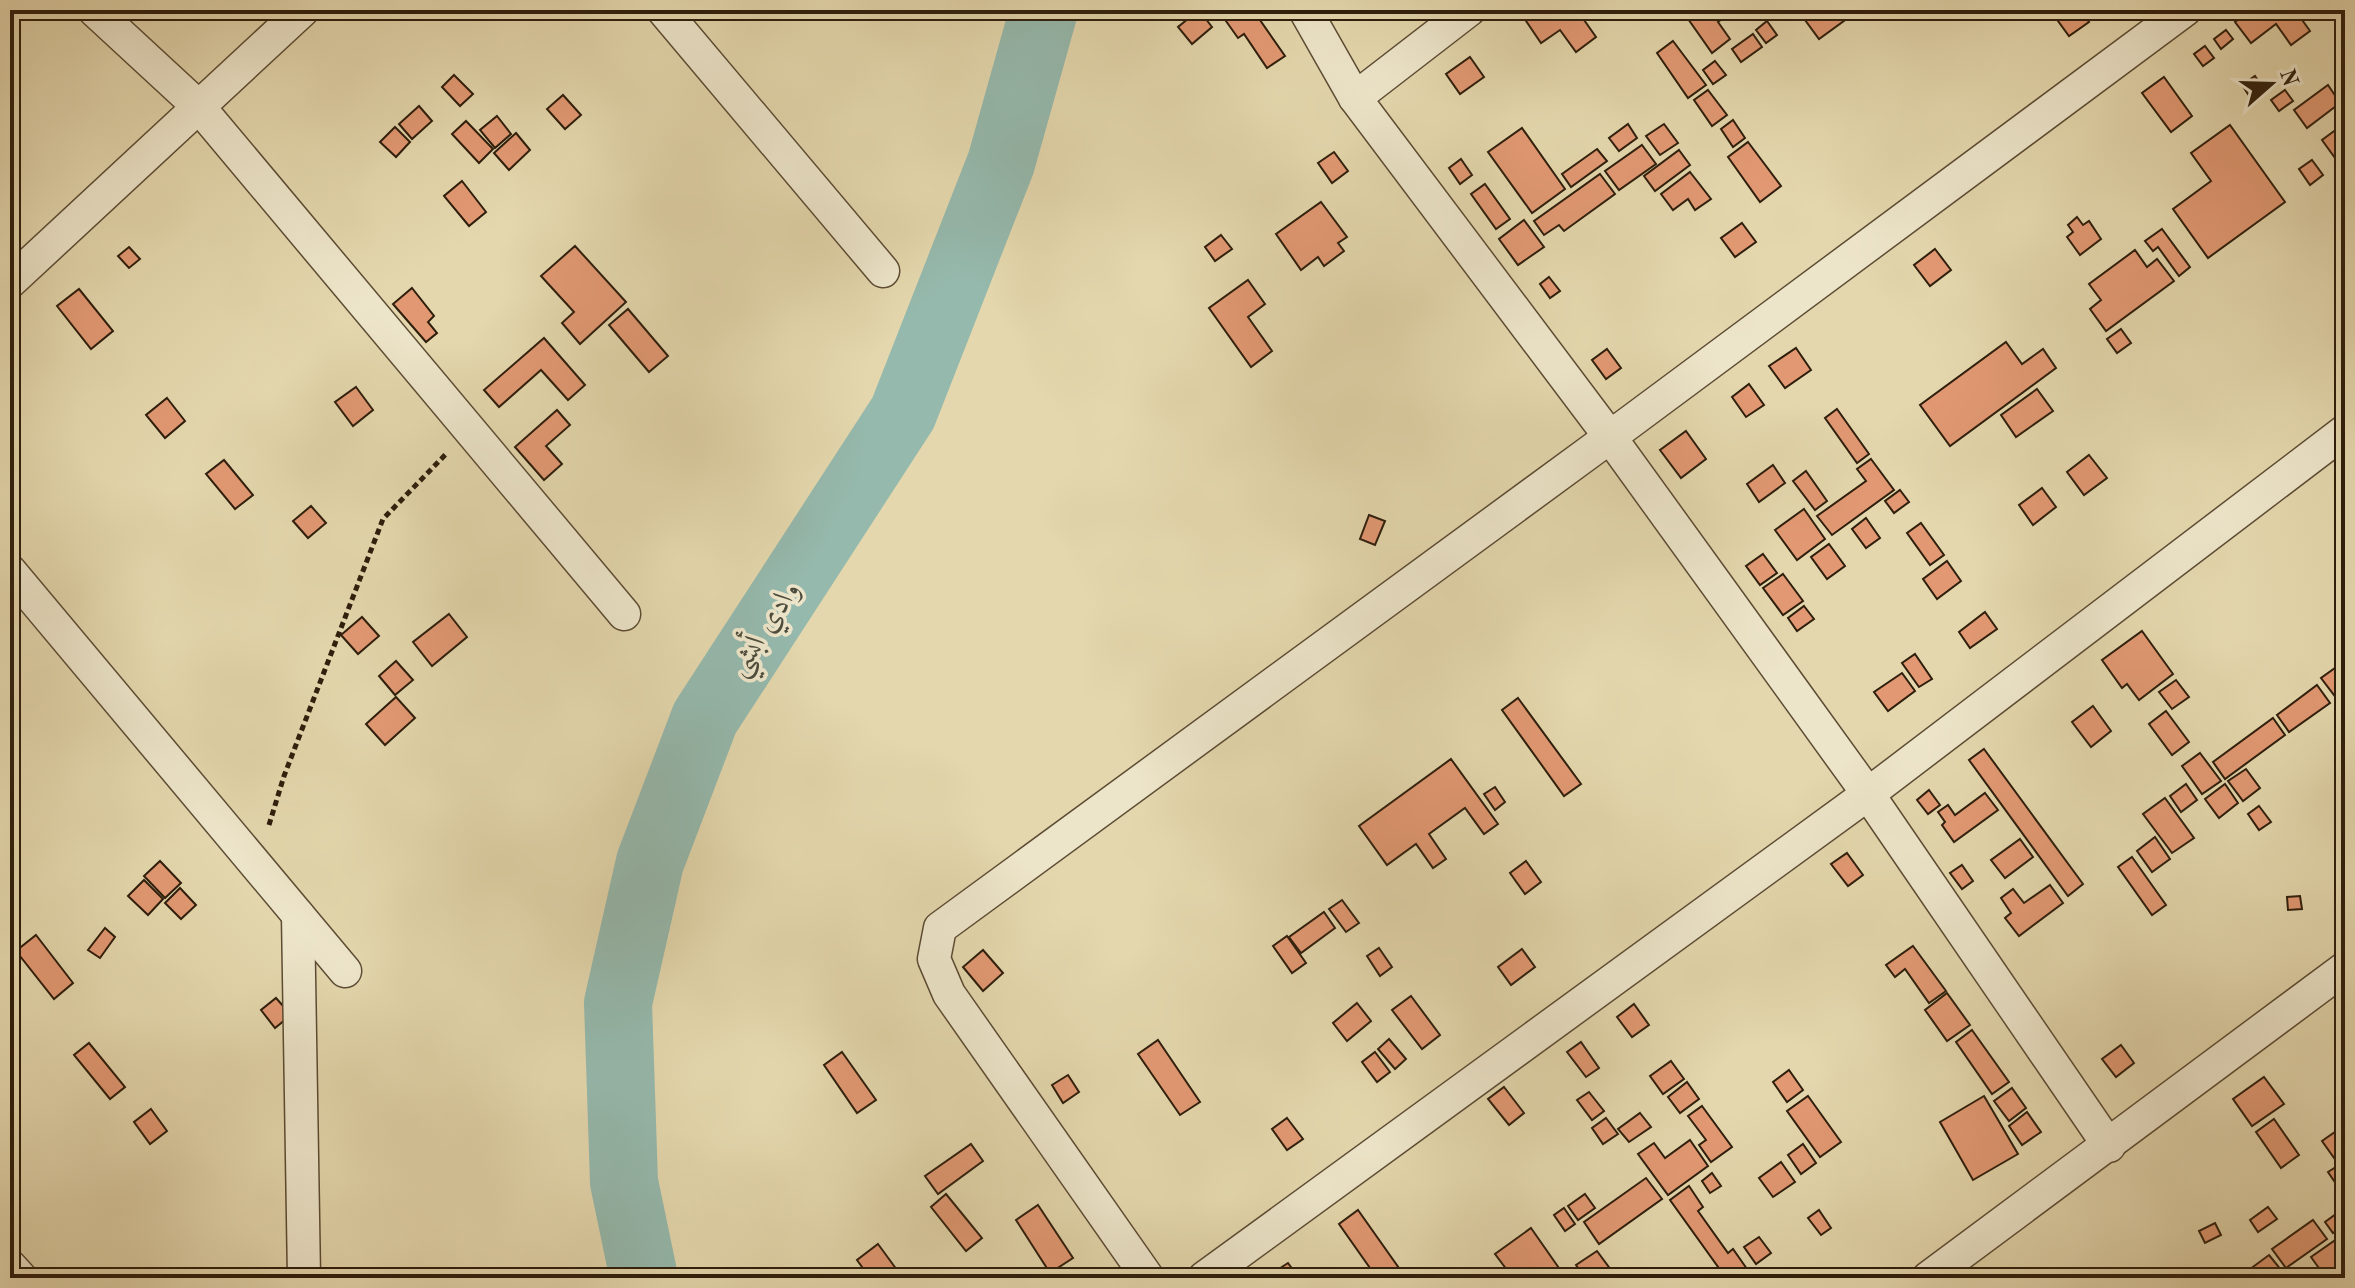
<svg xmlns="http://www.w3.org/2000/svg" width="2355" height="1288" viewBox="0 0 2355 1288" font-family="'Old Standard TT',Amiri,serif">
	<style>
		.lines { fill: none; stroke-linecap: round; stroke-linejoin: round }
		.river { stroke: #95b9ad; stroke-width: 68 }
		.building { fill: #e29973; stroke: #2e1e0c; stroke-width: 2 }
		.minor-casing { stroke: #5c4c34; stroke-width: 35 }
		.path { stroke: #2e1e0c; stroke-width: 5; stroke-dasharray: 6 4; stroke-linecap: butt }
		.minor { stroke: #ede5ca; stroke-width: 32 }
		.labels { text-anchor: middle; stroke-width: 7; stroke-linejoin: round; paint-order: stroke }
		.water-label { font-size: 30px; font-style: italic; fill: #4d4c3c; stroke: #ede5ca }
	</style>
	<rect width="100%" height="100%" fill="#e4d7ad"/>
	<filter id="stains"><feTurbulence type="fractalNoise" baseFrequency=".0025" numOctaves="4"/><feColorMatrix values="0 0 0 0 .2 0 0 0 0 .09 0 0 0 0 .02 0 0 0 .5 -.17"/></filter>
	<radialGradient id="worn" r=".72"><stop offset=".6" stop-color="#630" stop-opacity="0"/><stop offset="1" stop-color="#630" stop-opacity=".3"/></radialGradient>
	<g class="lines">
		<polyline class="river" points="644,1278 624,1182 618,1003 650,862 705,718 903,413 1001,163 1044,10"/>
	</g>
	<g class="building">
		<polygon points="1199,10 1212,27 1192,44 1178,27"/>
		<polygon points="1226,10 1253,10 1285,56 1267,68 1244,34 1238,38 1221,14"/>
		<polygon points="1529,10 1577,10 1596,37 1576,52 1560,30 1541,43 1522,15"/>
		<polygon points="1694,10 1734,10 1718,22 1730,39 1712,53 1686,16"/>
		<polygon points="1814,10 1859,10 1819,39 1805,20 1816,12"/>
		<polygon points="2050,10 2080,10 2089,22 2069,36"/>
		<polygon points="2251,10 2295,10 2310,31 2291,45 2276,24 2251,43 2235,22"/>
		<polygon points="1767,21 1777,35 1766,43 1756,30"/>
		<polygon points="2226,30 2233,39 2221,49 2214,39"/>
		<polygon points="1753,34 1762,47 1741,62 1732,49"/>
		<polygon points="1673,41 1706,85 1688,98 1657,53"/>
		<polygon points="2205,46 2214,58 2203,66 2194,54"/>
		<polygon points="1470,57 1484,77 1460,94 1446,74"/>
		<polygon points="1715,61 1726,75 1713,84 1703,70"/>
		<polygon points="454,75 473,94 460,106 442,87"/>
		<polygon points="2255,76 2263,88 2250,97 2242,85"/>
		<polygon points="2164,77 2192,116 2171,132 2142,93"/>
		<polygon points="2328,85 2340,103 2307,128 2294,110"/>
		<polygon points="1708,90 1727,115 1712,126 1694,100"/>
		<polygon points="2285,90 2293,101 2279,111 2271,100"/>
		<polygon points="563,95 581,115 565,129 547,109"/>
		<polygon points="419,106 432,121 412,139 399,124"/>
		<polygon points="497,116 511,134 495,148 480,130"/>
		<polygon points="1733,120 1745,138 1733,147 1721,129"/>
		<polygon points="466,121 493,149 479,163 452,134"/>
		<polygon points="2345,123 2345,157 2338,162 2322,140"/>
		<polygon points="1628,124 1637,138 1619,151 1609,138"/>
		<polygon points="1664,124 1678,143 1660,155 1646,136"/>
		<polygon points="2230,125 2285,202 2208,258 2173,209 2211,181 2191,153"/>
		<polygon points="395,127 410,142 396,157 380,142"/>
		<polygon points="1522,128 1565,189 1532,213 1488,152"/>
		<polygon points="516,133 530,150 509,170 494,153"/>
		<polygon points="1748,142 1781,186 1760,202 1728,157"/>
		<polygon points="1642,145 1656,164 1619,190 1605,171"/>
		<polygon points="1597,149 1607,161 1571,187 1562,174"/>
		<polygon points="1679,150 1690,165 1655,191 1644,176"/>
		<polygon points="1334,152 1348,171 1332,183 1318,163"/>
		<polygon points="1461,159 1472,175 1460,184 1449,168"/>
		<polygon points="2312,160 2323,175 2310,185 2299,169"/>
		<polygon points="1690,172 1711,199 1695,210 1688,199 1673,210 1661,194"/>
		<polygon points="1600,174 1615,194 1564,231 1559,225 1544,235 1534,221"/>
		<polygon points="462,181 486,212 469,226 444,196"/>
		<polygon points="1485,184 1510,219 1496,229 1471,194"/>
		<polygon points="1321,202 1347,237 1338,243 1344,251 1324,266 1318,257 1301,270 1276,234"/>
		<polygon points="2077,217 2083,225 2089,221 2101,239 2080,255 2067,237 2073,232 2068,225"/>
		<polygon points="1524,220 1544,247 1518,265 1499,239"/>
		<polygon points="1742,223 1756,242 1735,257 1721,238"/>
		<polygon points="2162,229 2190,267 2179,276 2158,247 2153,251 2145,241"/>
		<polygon points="1221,235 1232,249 1215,261 1205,247"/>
		<polygon points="575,246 626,302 580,344 562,323 574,312 541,276"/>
		<polygon points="129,247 140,259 129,268 118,256"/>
		<polygon points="1935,249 1951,270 1930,286 1914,265"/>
		<polygon points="2135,250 2147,267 2157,259 2174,281 2106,331 2090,309 2101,300 2089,284"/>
		<polygon points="1549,277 1560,291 1550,298 1540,284"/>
		<polygon points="1248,280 1265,304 1248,317 1272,351 1251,367 1209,308"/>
		<polygon points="412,288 434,316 428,322 437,333 426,342 393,304"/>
		<polygon points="79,289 113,331 91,349 57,306"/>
		<polygon points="628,309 668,356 649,372 609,325"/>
		<polygon points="2121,329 2131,343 2117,353 2107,339"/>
		<polygon points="544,338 585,385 568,400 541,370 499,407 484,390"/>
		<polygon points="2006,342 2022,364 2043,349 2056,368 1950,446 1920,405"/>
		<polygon points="1796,348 1811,370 1785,388 1769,366"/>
		<polygon points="1607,349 1621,368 1606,379 1592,360"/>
		<polygon points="1749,384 1764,405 1746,417 1732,397"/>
		<polygon points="356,387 373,410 353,426 335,402"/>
		<polygon points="2037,389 2053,411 2016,437 2001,415"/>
		<polygon points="167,398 185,421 165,438 146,415"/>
		<polygon points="1837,409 1869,454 1857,463 1825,418"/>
		<polygon points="557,410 570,425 546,446 562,464 544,480 515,447"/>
		<polygon points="1686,431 1706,459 1681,478 1660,450"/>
		<polygon points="2089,455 2107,478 2084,495 2067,472"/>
		<polygon points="1871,459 1894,490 1832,535 1817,516 1866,481 1857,469"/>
		<polygon points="224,460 253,495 235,509 206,474"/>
		<polygon points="1773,465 1785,483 1759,502 1747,484"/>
		<polygon points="1806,471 1827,501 1815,510 1793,481"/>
		<polygon points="2042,488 2056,507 2033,525 2019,505"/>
		<polygon points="1900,490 1909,502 1894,513 1885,501"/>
		<polygon points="311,506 326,523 308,538 293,521"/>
		<polygon points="1804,509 1825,539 1797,560 1775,530"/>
		<polygon points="1369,515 1385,521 1375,545 1360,539"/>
		<polygon points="1866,518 1880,538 1866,548 1852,529"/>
		<polygon points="1921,523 1944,555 1930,565 1907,533"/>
		<polygon points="1829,544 1845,566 1827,579 1811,557"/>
		<polygon points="1763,554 1777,573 1760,585 1746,566"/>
		<polygon points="1947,561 1961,581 1937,599 1923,579"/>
		<polygon points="1783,574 1803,601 1783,615 1763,588"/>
		<polygon points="1804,606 1814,619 1797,631 1788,618"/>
		<polygon points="1985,612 1997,629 1970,648 1959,632"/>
		<polygon points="449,614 467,637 432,666 413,642"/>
		<polygon points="362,617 379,636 358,654 341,635"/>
		<polygon points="2142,631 2173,674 2139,700 2127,684 2122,688 2102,660"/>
		<polygon points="1915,654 1932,679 1919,687 1902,663"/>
		<polygon points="396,661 413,680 395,695 379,676"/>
		<polygon points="2342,663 2345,668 2345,687 2334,695 2321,678"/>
		<polygon points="1902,673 1915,691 1888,711 1874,692"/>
		<polygon points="2176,680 2189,697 2172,709 2159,692"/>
		<polygon points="2317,685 2330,703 2289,732 2277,715"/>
		<polygon points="396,697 415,718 385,745 366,724"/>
		<polygon points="1518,698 1581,784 1564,796 1502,710"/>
		<polygon points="2093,706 2111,731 2091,747 2072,722"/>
		<polygon points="2166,711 2189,742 2172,755 2149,724"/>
		<polygon points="2273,718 2285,735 2225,779 2213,762"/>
		<polygon points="1984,749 2083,884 2068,896 1969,760"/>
		<polygon points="2200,753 2221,781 2202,794 2182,766"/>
		<polygon points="1451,759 1498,824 1484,834 1465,808 1429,834 1446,859 1433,868 1416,844 1387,865 1359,826"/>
		<polygon points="2246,769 2260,788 2243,801 2228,781"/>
		<polygon points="2186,784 2197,800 2181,812 2170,796"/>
		<polygon points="2225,784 2238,803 2219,818 2205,799"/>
		<polygon points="1495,787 1505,802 1495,810 1484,794"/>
		<polygon points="1929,790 1940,805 1928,814 1917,800"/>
		<polygon points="1985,793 1998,810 1954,842 1942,825 1945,822 1938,812 1948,805 1955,815"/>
		<polygon points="2165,798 2194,838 2172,853 2143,814"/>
		<polygon points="2259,806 2271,822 2259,830 2248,814"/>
		<polygon points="2155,837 2170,859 2152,872 2137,851"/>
		<polygon points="2020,839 2033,857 2005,878 1991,860"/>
		<polygon points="1847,853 1863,875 1848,886 1831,864"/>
		<polygon points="2132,857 2166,905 2152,915 2118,867"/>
		<polygon points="160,861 181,883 165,898 144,876"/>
		<polygon points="1526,861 1541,882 1525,894 1510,873"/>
		<polygon points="1962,865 1973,881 1962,889 1950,873"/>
		<polygon points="144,880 163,899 148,915 128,896"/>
		<polygon points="2050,885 2063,903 2019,936 2005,918 2011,913 2001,898 2013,889 2024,903"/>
		<polygon points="180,888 196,905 181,919 165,903"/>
		<polygon points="2300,896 2302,909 2288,910 2287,897"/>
		<polygon points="1342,900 1359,923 1346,932 1329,909"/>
		<polygon points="1324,912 1335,928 1301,953 1289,937"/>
		<polygon points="105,928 115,937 100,958 88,950"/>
		<polygon points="36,935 73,983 54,999 16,951"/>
		<polygon points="1287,936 1306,963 1292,973 1273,946"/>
		<polygon points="1913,946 1946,991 1929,1003 1905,969 1895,977 1886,965"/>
		<polygon points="1379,948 1392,967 1380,976 1367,956"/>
		<polygon points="1522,949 1535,967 1511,985 1498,967"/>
		<polygon points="983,950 1003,973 983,991 963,967"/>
		<polygon points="1947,993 1970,1025 1947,1041 1925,1010"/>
		<polygon points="1411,996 1440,1035 1422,1049 1392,1010"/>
		<polygon points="276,998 291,1015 275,1028 261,1010"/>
		<polygon points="1357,1003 1371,1021 1347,1041 1333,1023"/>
		<polygon points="1634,1004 1649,1025 1632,1037 1617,1017"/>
		<polygon points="1972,1030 2009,1082 1992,1094 1956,1042"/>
		<polygon points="1389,1039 1406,1059 1395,1069 1378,1049"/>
		<polygon points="1158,1040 1200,1102 1180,1115 1138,1054"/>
		<polygon points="1581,1042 1599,1068 1586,1077 1567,1052"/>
		<polygon points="89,1043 125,1087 110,1099 74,1055"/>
		<polygon points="2121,1045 2134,1063 2116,1077 2102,1059"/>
		<polygon points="842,1052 876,1100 857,1113 824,1065"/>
		<polygon points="1375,1052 1390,1072 1377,1082 1362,1062"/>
		<polygon points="1671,1061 1684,1079 1663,1094 1650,1076"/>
		<polygon points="1789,1070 1803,1090 1787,1102 1773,1082"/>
		<polygon points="1068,1075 1079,1092 1063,1103 1052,1085"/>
		<polygon points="2264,1077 2284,1104 2252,1126 2233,1099"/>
		<polygon points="1687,1082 1699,1099 1680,1113 1668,1097"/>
		<polygon points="1504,1087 1524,1113 1509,1125 1488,1099"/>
		<polygon points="2012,1088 2026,1108 2009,1121 1994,1101"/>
		<polygon points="1589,1092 1604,1111 1592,1120 1577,1100"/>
		<polygon points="1808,1096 1841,1142 1820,1157 1787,1111"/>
		<polygon points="1984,1096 2018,1154 1973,1180 1940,1122"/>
		<polygon points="1702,1106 1732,1147 1711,1162 1699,1145 1706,1140 1688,1116"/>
		<polygon points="151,1109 167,1131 150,1144 134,1122"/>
		<polygon points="2027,1112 2041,1132 2022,1145 2009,1126"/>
		<polygon points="1640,1113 1651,1127 1629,1142 1618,1129"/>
		<polygon points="1287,1118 1303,1139 1287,1150 1272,1129"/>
		<polygon points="1606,1118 1618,1134 1603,1144 1592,1128"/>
		<polygon points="2274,1119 2299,1155 2281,1168 2256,1132"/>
		<polygon points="2345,1125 2345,1197 2328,1172 2339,1165 2322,1141"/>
		<polygon points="1690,1140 1708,1166 1668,1195 1638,1154 1654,1143 1665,1158"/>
		<polygon points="971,1144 983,1161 938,1194 925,1176"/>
		<polygon points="1803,1144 1816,1163 1801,1174 1788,1155"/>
		<polygon points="1781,1162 1795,1182 1773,1197 1759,1178"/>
		<polygon points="1712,1173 1721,1186 1710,1193 1702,1181"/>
		<polygon points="1646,1178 1662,1199 1599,1244 1584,1222"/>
		<polygon points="1689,1186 1703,1207 1698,1211 1728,1253 1733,1249 1747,1269 1735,1278 1726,1278 1670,1200"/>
		<polygon points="946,1194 982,1238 966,1251 931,1207"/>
		<polygon points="1585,1194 1595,1208 1578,1220 1568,1206"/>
		<polygon points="1038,1205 1073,1258 1050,1273 1016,1220"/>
		<polygon points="2268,1207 2277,1219 2258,1232 2250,1220"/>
		<polygon points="1564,1208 1575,1224 1565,1231 1554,1215"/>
		<polygon points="1358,1210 1406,1278 1377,1278 1339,1224"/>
		<polygon points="1819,1210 1831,1228 1821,1235 1808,1218"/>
		<polygon points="2336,1214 2343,1226 2333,1233 2325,1222"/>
		<polygon points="2313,1220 2327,1239 2286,1268 2272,1249"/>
		<polygon points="2215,1223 2221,1235 2205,1243 2199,1231"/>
		<polygon points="1531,1228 1561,1271 1551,1278 1513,1278 1495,1254"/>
		<polygon points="1759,1237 1771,1253 1756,1264 1744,1247"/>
		<polygon points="2334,1241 2345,1256 2345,1264 2326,1278 2311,1257"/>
		<polygon points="878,1244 897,1270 887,1278 870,1278 857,1260"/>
		<polygon points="1597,1251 1614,1274 1607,1278 1585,1278 1576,1265"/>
		<polygon points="2269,1255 2282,1271 2273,1278 2238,1278"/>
		<polygon points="1288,1263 1299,1278 1270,1278 1268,1276"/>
	</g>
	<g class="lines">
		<defs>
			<g id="minor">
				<polyline points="94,10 199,107 624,614"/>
				<polyline points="663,10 883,271"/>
				<polyline points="1305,10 1355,98 1610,437 1868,794 2109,1146"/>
				<polyline points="1355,98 1469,10"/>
				<polyline points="10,282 303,10"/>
				<polyline points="10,571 345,971"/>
				<polyline points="298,915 304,1278"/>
				<polyline points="10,1266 21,1278"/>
				<polyline points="1148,1278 949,994 934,959 940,928 1610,437 2185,10"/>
				<polyline points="1204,1278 1868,794 2345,431"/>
				<polyline points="1928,1278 2345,968"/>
			</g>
		</defs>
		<use href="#minor" class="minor-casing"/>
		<polyline class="path" points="269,825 284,776 383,519 446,454"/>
		<use href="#minor" class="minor"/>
	</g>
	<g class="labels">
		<g class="water-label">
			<text transform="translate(763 628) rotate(-57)" y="10">وادي أبشي</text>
		</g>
	</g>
	<rect width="2355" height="1288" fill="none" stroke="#e4d7ad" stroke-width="40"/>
	<rect x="12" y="12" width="2331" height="1264" fill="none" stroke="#2e1e0c" stroke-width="4"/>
	<rect x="20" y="20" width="2315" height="1248" fill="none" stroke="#2e1e0c" stroke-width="2"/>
	<g transform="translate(2271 84) rotate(70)" stroke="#ede5ca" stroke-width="6" paint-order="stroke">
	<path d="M0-6L14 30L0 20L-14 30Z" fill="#2e1e0c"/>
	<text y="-12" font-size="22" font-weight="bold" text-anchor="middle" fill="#2e1e0c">N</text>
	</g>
	<rect width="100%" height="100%" filter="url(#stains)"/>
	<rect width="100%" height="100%" fill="url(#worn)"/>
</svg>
